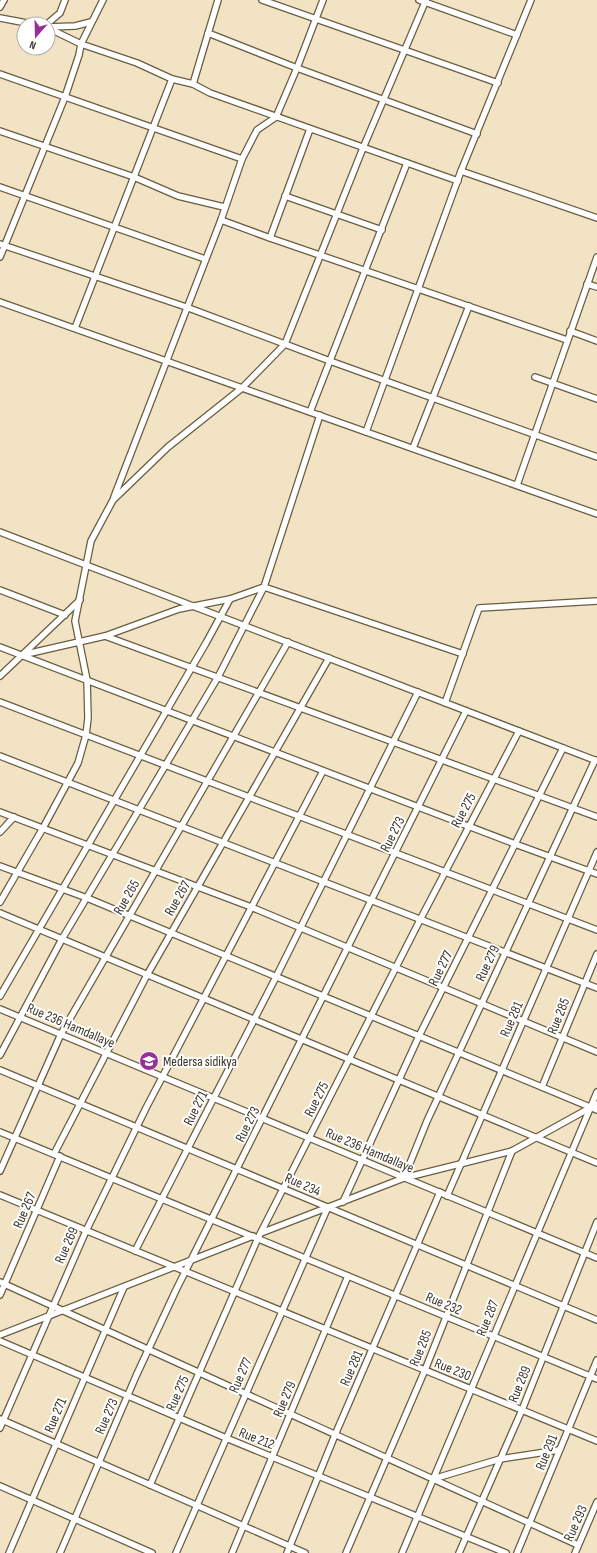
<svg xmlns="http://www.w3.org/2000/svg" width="597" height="1553" viewBox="0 0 597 1553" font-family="'Sofia Sans Condensed',sans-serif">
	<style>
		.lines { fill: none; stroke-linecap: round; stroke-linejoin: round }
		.street-casing { stroke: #695d41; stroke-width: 8 }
		.street { stroke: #fff; stroke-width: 5.5 }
		.labels { text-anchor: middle; stroke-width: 4; stroke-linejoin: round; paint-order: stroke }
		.street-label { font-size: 14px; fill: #3b3529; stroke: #fff }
		.poi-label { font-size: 14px; fill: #3b3529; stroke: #fff; text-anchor: start }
	</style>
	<rect width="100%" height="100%" fill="#f1e3c3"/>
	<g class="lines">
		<defs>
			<g id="street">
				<polyline points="262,0 498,83"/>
				<polyline points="419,0 517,35"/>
				<polyline points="0,7 4,0"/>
				<polyline points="0,18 32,24"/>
				<polyline points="47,24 60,13 65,0"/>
				<polyline points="48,27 75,26 91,22"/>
				<polyline points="48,28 81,44 137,63 172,79 193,84 210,93 458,181"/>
				<polyline points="208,33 297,68 477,134"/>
				<polyline points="0,74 242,159"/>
				<polyline points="193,84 218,0"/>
				<polyline points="0,131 134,177 178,196 224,207"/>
				<polyline points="461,171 531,0"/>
				<polyline points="0,187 205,259"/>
				<polyline points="285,196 382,230"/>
				<polyline points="221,220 270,238 567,340"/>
				<polyline points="270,238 310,129"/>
				<polyline points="0,244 186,307 330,361 597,457"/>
				<polyline points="0,257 65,97 79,55 81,44 103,0"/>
				<polyline points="587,284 597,287"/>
				<polyline points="0,302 597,514"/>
				<polyline points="75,328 172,79"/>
				<polyline points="570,331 597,341"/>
				<polyline points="535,377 597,399"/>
				<polyline points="310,412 407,163"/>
				<polyline points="366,432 461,171 597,218"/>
				<polyline points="413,448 469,306"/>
				<polyline points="517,485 597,257"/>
				<polyline points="114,497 221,220 242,159 257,130 276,117 297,68 323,0"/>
				<polyline points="0,532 597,761"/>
				<polyline points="0,590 65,615"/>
				<polyline points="105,636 597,817"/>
				<polyline points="0,647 515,844 597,874"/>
				<polyline points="22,655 105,636 179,609 230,599 264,587 463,654"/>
				<polyline points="0,676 80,600"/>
				<polyline points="0,702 597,930"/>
				<polyline points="445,703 479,608 597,601"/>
				<polyline points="0,756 597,988"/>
				<polyline points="0,812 251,907 597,1052"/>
				<polyline points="0,832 14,817"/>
				<polyline points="0,866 87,898 597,1110"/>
				<polyline points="0,902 43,828 78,763 86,735 88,718 87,680 75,621 91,541 113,500 168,447 242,388 285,344 363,148 426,0"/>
				<polyline points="0,913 597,1163"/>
				<polyline points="0,996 206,643 230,599"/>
				<polyline points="0,1009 597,1258"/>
				<polyline points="0,1055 62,939 218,677 264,587 320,415"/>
				<polyline points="0,1070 597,1320"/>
				<polyline points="542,1087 597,954"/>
				<polyline points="0,1132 597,1379"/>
				<polyline points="54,1154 147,975 329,658"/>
				<polyline points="0,1171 61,1034 288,642"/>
				<polyline points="404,1178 427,1121 595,760"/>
				<polyline points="0,1195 597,1441"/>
				<polyline points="447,1196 597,852"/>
				<polyline points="343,1202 419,1036 563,748"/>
				<polyline points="261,1233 404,1178 512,1151 597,1104"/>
				<polyline points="135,1251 276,977 418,692"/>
				<polyline points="0,1282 578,1545"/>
				<polyline points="0,1295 60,1156"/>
				<polyline points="0,1335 253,1236"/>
				<polyline points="0,1341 226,1438 506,1553"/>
				<polyline points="0,1419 305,1553"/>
				<polyline points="0,1428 86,1231 146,1108 323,771"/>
				<polyline points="433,1479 500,1459 559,1450"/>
				<polyline points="150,1485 258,1238 420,920 519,731"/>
				<polyline points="0,1486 152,1553"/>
				<polyline points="9,1553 124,1287"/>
				<polyline points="60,1553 136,1376 176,1290 466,711"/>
				<polyline points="176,1553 328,1207"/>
				<polyline points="232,1553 348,1276"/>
				<polyline points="287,1553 335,1435 440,1192"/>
				<polyline points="346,1553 425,1370 512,1151"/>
				<polyline points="402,1553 597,1092"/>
				<polyline points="459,1553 522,1410 597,1222"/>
				<polyline points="517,1553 597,1360"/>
				<polyline points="575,1553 597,1502"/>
			</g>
		</defs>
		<use href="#street" class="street-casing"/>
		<use href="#street" class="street"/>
	</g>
	<defs>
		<symbol id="school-disc" viewBox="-11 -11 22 22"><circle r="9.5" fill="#943096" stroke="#fff"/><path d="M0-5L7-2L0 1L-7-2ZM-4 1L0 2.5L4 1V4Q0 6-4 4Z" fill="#fff"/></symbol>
	</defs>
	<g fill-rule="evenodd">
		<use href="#school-disc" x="138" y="1050" width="22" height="22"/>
	</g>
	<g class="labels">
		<g class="street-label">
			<text transform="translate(463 810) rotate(-62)" y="5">Rue 275</text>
			<text transform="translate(392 834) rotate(-63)" y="5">Rue 273</text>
			<text transform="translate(126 897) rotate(-60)" y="5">Rue 265</text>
			<text transform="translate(177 898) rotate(-60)" y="5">Rue 267</text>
			<text transform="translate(487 963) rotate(-65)" y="5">Rue 279</text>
			<text transform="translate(440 968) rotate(-64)" y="5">Rue 277</text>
			<text transform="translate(558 1016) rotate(-68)" y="5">Rue 285</text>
			<text transform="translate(511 1019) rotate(-66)" y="5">Rue 281</text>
			<text transform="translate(71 1025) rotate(23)" y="5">Rue 236 Hamdallaye</text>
			<text transform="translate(316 1099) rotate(-63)" y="5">Rue 275</text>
			<text transform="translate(195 1108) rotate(-63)" y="5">Rue 271</text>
			<text transform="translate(247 1124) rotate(-63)" y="5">Rue 273</text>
			<text transform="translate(370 1150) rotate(23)" y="5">Rue 236 Hamdallaye</text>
			<text transform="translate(303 1184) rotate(24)" y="5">Rue 234</text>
			<text transform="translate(24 1210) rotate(-67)" y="5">Rue 267</text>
			<text transform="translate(66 1245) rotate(-66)" y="5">Rue 269</text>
			<text transform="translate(444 1303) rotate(23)" y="5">Rue 232</text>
			<text transform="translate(487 1318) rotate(-68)" y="5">Rue 287</text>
			<text transform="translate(420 1348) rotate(-68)" y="5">Rue 285</text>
			<text transform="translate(351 1368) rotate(-66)" y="5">Rue 281</text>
			<text transform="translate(453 1369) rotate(22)" y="5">Rue 230</text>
			<text transform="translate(240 1375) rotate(-66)" y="5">Rue 277</text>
			<text transform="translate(519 1384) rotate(-68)" y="5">Rue 289</text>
			<text transform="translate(177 1393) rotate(-66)" y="5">Rue 275</text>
			<text transform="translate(284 1399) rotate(-67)" y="5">Rue 279</text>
			<text transform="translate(55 1415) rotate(-67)" y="5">Rue 271</text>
			<text transform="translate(106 1416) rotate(-66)" y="5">Rue 273</text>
			<text transform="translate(257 1438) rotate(22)" y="5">Rue 212</text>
			<text transform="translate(546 1452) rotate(-68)" y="5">Rue 291</text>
			<text transform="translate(575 1523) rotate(-66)" y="5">Rue 293</text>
		</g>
		<g class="poi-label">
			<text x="163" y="1066">Medersa sidikya</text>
		</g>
	</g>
	<g transform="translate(36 36) rotate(200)"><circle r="19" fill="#ffffff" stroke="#b1aea9"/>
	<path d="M0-3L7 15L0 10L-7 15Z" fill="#943096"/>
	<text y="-6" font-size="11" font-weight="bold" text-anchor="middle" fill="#3b3529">N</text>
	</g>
</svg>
